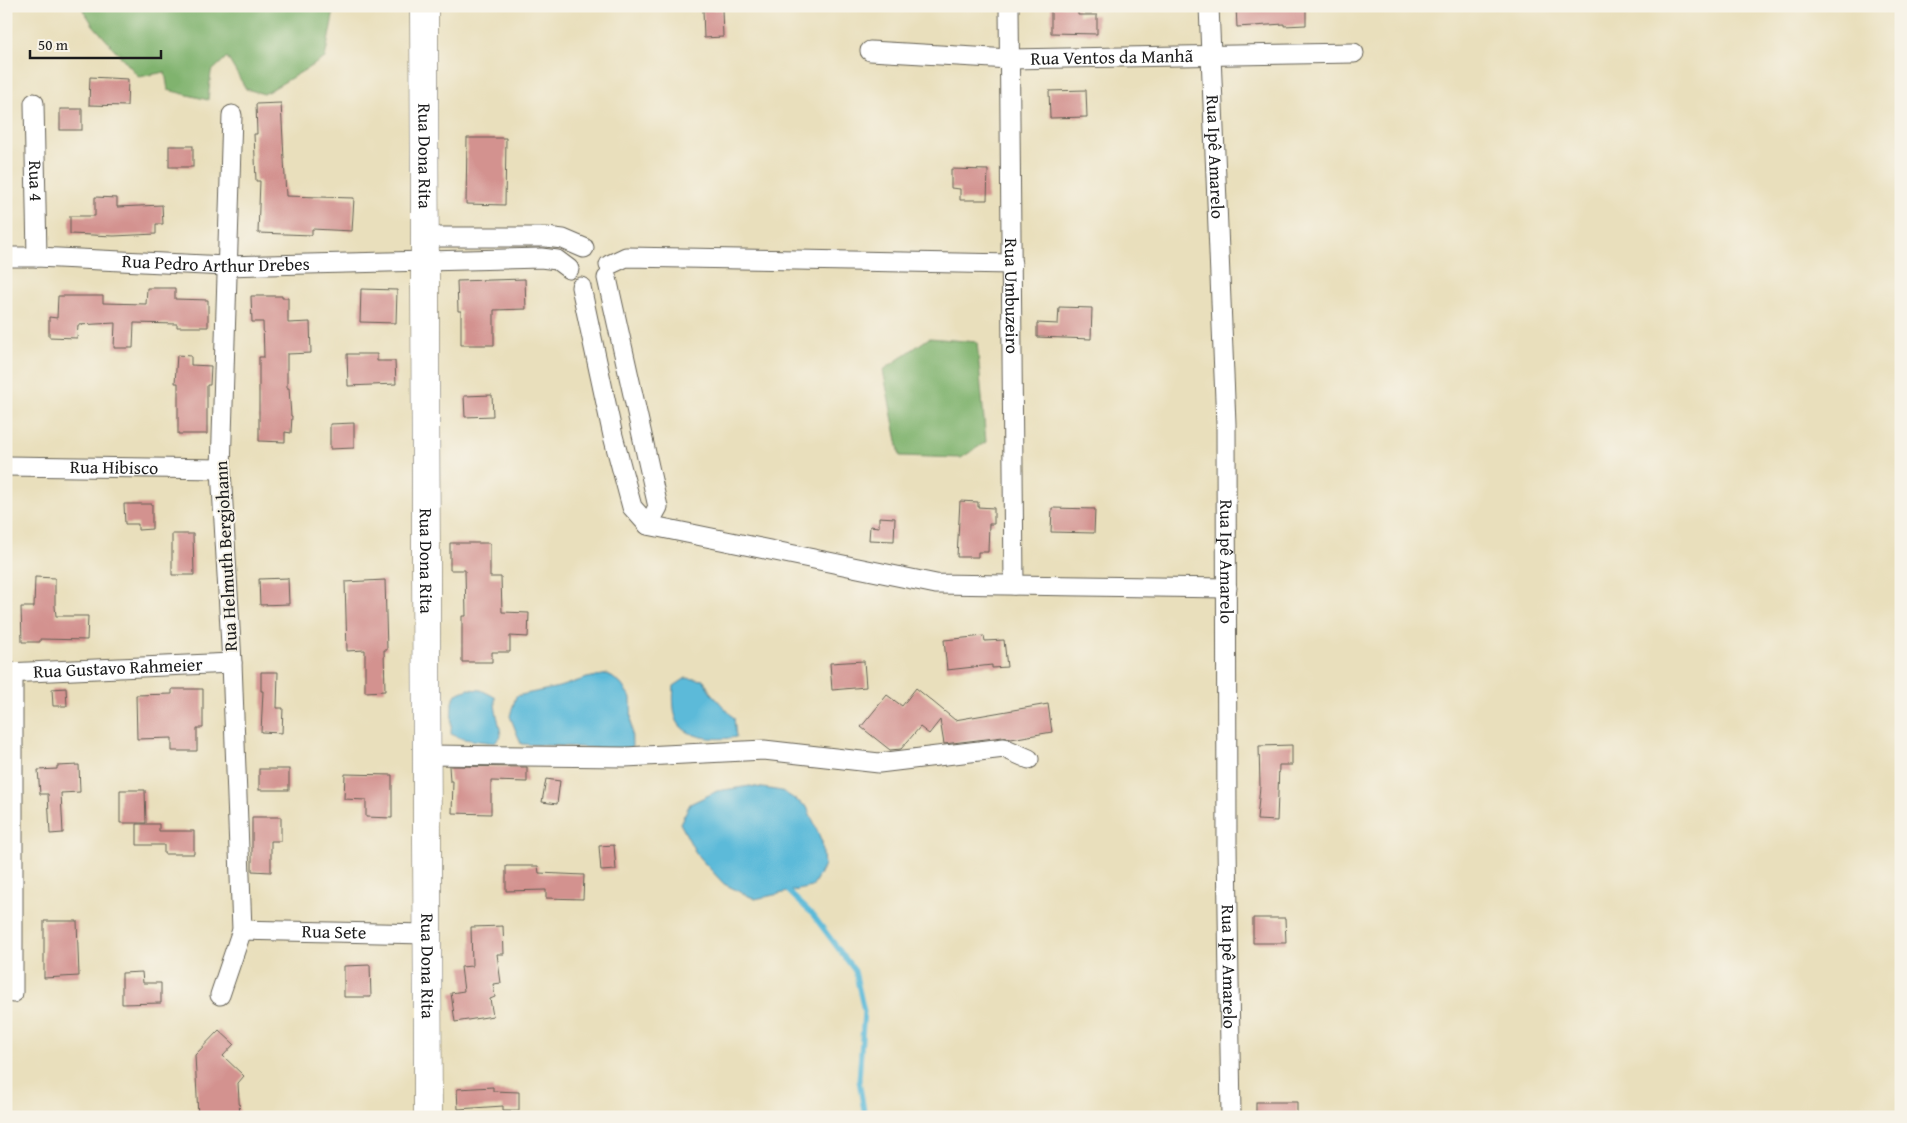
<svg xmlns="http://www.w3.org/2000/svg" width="1907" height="1123" viewBox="0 0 1907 1123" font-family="'Gentium Book Plus',serif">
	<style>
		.forest { fill: #80b36e; stroke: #4e6845 }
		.water { fill: #5bbad9; stroke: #3c6b7a }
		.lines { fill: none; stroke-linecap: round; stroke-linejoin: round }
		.stream { stroke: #5bbad9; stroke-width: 5 }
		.building { fill: #d3928f }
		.street-casing { stroke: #646054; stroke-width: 21 }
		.secondary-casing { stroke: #646054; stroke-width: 29 }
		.street { stroke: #fff; stroke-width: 19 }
		.secondary { stroke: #fff; stroke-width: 28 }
		.labels { text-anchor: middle; stroke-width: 4; stroke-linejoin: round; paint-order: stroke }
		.street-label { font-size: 18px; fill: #1c1c1c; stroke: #f7f3e8 }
	</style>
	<rect width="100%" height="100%" fill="#f7f3e8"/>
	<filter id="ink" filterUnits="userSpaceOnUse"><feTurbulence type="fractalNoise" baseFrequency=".02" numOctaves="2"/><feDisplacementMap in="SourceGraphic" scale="10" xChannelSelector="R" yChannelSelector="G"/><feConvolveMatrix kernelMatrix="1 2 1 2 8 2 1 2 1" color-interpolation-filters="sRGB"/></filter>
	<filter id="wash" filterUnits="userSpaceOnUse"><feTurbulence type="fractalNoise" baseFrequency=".0096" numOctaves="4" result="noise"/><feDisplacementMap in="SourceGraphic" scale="20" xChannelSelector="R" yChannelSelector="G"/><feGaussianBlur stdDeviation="1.12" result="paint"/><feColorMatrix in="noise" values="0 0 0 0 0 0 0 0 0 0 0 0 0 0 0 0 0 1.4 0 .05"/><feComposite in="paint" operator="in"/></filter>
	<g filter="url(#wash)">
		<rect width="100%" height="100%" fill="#e9dfbc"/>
		<g class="forest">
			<polygon points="81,6 331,6 333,16 325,58 264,94 246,89 227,57 211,72 208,100 168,90 165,72 139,77 93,25"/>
			<polygon points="929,338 977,342 986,442 961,458 900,456 883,370"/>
		</g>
		<g class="water">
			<polygon points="608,674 621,684 631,698 632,750 521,744 510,716 516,696 559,687 587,678"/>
			<path d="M 686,678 L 704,680 L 710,692 L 734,718 L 736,737 C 718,741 682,739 676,718 C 673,708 673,696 674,686 Z"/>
			<path d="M 469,689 L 481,690 L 495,697 C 494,711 500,722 501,736 L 495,743 L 463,739 L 451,734 L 452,702 L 456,694 Z"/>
			<polygon points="750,786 782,791 807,807 822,842 824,866 812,887 755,899 724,884 697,855 680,823 690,804 717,791"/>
		</g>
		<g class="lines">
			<polyline class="stream" points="785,888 813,915 855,971 864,1011 859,1080 865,1117"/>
		</g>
		<g id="blocks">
			<g class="building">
				<polygon points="1051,6 1078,6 1078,15 1097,15 1097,34 1051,33"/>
				<polygon points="1236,6 1306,6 1306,25 1284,26 1284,24 1237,27"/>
				<polygon points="722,9 723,37 704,38 703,10"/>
				<polygon points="90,77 128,79 127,106 89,105"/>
				<polygon points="1086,90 1087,117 1050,118 1049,91"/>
				<polygon points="281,103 286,196 354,198 352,231 312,229 312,235 258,233 260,181 256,181 254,134 257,134 256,104"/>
				<rect x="60" y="109" width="22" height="21"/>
				<polygon points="467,138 506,138 505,205 466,204"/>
				<rect x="169" y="146" width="24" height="21"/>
				<polygon points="951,169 988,170 987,200 960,200 960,189 951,188"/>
				<polygon points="95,197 117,198 117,207 162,205 163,224 156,224 156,234 114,236 70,234 70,216 95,216"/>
				<polygon points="525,279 526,309 494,310 494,345 461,345 461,311 458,311 457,281"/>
				<polygon points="147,288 175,288 175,299 208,300 208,327 177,327 177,324 134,323 133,348 114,348 115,323 78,325 77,338 49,337 49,317 57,318 58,296 103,296 103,303 146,304"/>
				<polygon points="361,289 397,290 396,323 360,322"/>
				<polygon points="251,296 282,296 282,298 288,298 288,323 310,322 311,353 287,354 287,388 289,388 291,416 292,416 291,433 285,432 285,442 259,441 259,357 264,357 263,322 252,322"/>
				<polygon points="1059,307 1092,308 1091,339 1037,337 1037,323 1058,324"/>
				<polygon points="347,354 377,354 377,361 395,361 396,384 348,386"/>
				<polygon points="177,355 191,356 191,365 211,366 210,385 207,385 207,434 178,434 178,383 175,383"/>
				<polygon points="492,395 493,416 465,417 464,396"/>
				<polygon points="354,423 354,448 330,449 330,424"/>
				<polygon points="960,501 978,502 978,507 994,508 994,524 989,524 988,552 978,552 978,557 957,557"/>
				<polygon points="124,504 152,504 152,529 138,530 138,524 125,524"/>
				<polygon points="1052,508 1095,509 1094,533 1051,532"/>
				<polygon points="879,517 895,518 894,541 869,540 870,526 879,527"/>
				<polygon points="172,534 193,534 194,575 172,575"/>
				<polygon points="450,543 490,543 490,577 501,577 502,612 529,613 528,637 510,636 510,652 492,652 492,662 462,662 462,616 466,616 465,570 450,570"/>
				<polygon points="35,577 55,578 55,606 56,616 88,616 87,640 40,639 40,642 22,642 21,607 34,607"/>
				<polygon points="288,578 289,604 260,605 259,579"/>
				<polygon points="385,580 387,650 384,650 385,691 365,692 365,650 347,651 345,582"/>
				<polygon points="984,636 985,641 1004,640 1007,667 992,668 992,665 947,670 944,640"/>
				<polygon points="864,661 866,687 832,690 830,663"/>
				<polygon points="261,672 278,672 277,708 283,708 282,733 261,732 263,691 261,691"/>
				<polygon points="66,688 67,706 53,706 52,689"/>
				<polygon points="916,688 955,720 1048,704 1052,732 1011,739 1003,737 944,744 940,720 929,734 920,727 901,749 890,750 861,727 887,695 902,706"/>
				<polygon points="172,689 203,689 203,728 197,728 197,751 172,751 172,738 137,739 136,695 172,694"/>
				<polygon points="1292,745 1292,765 1279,765 1277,821 1257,820 1260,786 1259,746"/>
				<polygon points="79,765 80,792 61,793 63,833 50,834 48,794 40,794 38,770 57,769 57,766"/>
				<polygon points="449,766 527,767 527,782 491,781 491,814 452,813 453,781 450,781"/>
				<rect x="259" y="769" width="30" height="21"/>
				<polygon points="345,774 392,775 392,818 366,817 366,800 344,799"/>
				<polygon points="546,779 560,781 557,804 542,802"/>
				<polygon points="120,790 145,790 146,823 120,823"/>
				<polygon points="252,817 281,817 281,841 271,841 271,872 252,871"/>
				<polygon points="137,824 159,824 159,831 194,831 194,854 164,854 164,845 137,845"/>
				<polygon points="614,845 616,870 601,871 599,846"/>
				<polygon points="506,866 538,866 539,873 584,875 583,899 546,898 546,890 506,891"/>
				<polygon points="1253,918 1285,918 1286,943 1253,943"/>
				<polygon points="44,921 77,921 79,976 44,978"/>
				<polygon points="503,926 504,954 497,954 501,983 493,984 495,997 490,999 493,1016 455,1022 451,993 464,991 461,967 472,966 471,927"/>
				<polygon points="370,965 371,997 344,997 344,966"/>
				<polygon points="142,972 143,983 161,983 161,1003 122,1004 122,973"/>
				<polygon points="219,1030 234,1044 223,1056 244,1076 238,1083 240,1117 198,1117 195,1055"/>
				<polygon points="493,1087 493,1091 519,1092 519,1110 503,1110 503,1106 458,1109 457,1089"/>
				<rect x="1256" y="1102" width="41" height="15"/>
			</g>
		</g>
	</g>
	<g filter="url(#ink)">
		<use href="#blocks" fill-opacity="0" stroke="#646054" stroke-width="1"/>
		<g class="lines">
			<defs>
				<g id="street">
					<path id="s1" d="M 1009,6 L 1014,585"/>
					<path id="s2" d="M 1209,6 L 1226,424 L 1227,846 L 1231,1117"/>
					<path id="s3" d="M 870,51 L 1010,59 L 1354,53"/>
					<path id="s4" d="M 34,103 L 37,257"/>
					<polyline points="425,237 546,237 563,239 584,248"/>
					<path id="s5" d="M 6,257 L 37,257 L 226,266 L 541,258 L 557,260 L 569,269"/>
					<polyline points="609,265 626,257 1012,264"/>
					<polyline points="607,278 658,507 648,525"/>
					<polyline points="581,287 613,436 632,507 648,525 936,584 1227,588"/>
					<path id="s6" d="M 6,466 L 221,469"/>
					<path id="s7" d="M 6,673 L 232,663"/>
					<polyline points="13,673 13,993"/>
					<polyline points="427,755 625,757 764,750 879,763 1004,748 1029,759"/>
					<path id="s8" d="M 242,930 L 427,934"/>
					<polyline points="220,995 242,930 232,663 221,469 232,115"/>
				</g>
				<g id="secondary">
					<path id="s9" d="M 424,6 L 428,1117"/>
				</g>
			</defs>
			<use href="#street" class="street-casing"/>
			<use href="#secondary" class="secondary-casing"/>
			<use href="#street" class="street"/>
			<use href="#secondary" class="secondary"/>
		</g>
	</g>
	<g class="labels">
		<g class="street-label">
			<text dy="6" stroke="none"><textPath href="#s3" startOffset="242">Rua Ventos da Manhã</textPath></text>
			<text dy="6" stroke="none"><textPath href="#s9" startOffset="150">Rua Dona Rita</textPath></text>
			<text dy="6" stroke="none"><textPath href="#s2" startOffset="151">Rua Ipê Amarelo</textPath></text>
			<text dy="6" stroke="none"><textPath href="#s4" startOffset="78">Rua 4</textPath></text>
			<text dy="6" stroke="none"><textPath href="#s5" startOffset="210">Rua Pedro Arthur Drebes</textPath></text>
			<text dy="6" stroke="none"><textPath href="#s1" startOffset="290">Rua Umbuzeiro</textPath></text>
			<text dy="6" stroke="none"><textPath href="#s6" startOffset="108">Rua Hibisco</textPath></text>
			<text transform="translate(226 556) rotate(-93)" y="6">Rua Helmuth Bergjohann</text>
			<text dy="6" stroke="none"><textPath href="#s2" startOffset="556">Rua Ipê Amarelo</textPath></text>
			<text dy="6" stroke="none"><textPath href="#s9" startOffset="555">Rua Dona Rita</textPath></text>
			<text dy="6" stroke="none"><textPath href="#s7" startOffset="112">Rua Gustavo Rahmeier</textPath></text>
			<text dy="6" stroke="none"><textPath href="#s8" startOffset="92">Rua Sete</textPath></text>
			<text dy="6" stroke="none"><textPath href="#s9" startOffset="960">Rua Dona Rita</textPath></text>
			<text dy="6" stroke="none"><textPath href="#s2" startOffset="961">Rua Ipê Amarelo</textPath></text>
		</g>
	</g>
	<rect width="1907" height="1123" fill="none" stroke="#f7f3e8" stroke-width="25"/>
	<path d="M30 50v8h131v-8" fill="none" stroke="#1c1c1c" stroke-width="2.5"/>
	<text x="38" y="50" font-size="15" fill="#1c1c1c" stroke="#f7f3e8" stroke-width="4" paint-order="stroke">50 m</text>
</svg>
